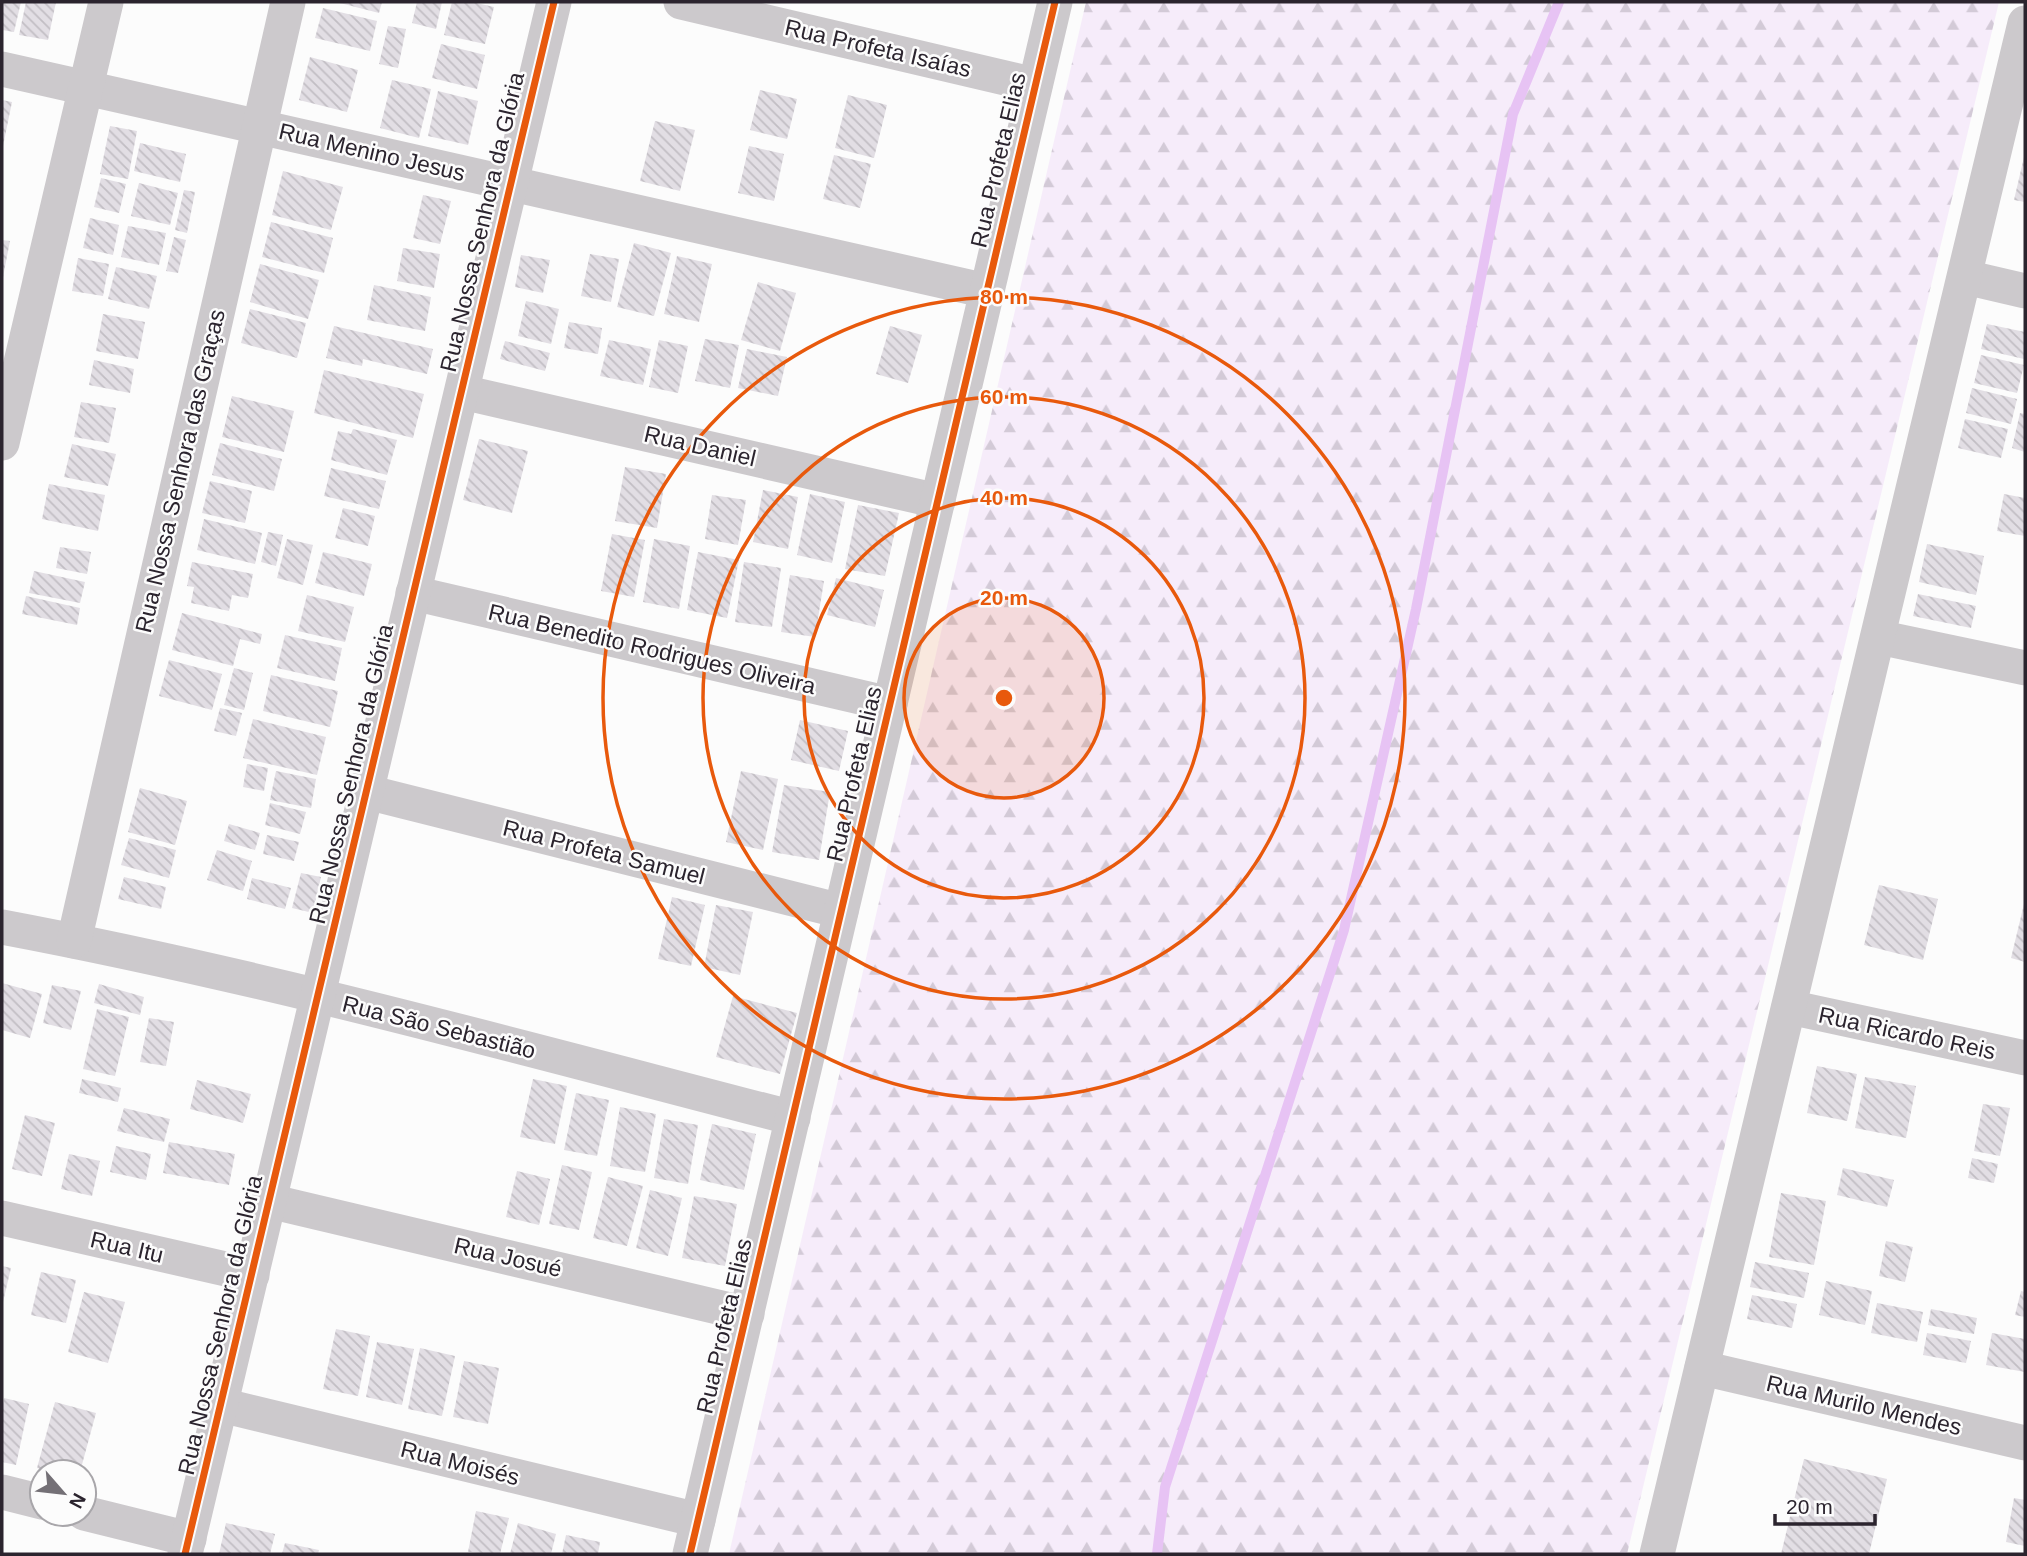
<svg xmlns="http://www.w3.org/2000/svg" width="2027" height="1556" viewBox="0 0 2027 1556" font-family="Helvetica,sans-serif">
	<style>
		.forest { fill: url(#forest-firs) }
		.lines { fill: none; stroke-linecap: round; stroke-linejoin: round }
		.stream { stroke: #e7c3f4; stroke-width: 10 }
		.building { fill: url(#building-back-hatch) }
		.minor { stroke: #ccc9cc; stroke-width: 35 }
		.cycleway-casing { stroke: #fcfcfc; stroke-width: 11 }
		.cycleway { stroke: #e8590c; stroke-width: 7 }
		.ring { fill: none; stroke: #e8590c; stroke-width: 3.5 }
		.labels { text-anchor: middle; stroke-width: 5; stroke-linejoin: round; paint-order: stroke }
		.street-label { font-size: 23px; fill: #2b242e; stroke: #fcfcfc }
		.centre { fill: #e8590c; stroke: #fcfcfc; stroke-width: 3.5 }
		.ring-label { font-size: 21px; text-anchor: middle; font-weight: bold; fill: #e8590c; stroke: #fcfcfc; stroke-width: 5; stroke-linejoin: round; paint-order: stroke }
	</style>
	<defs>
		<pattern id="forest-firs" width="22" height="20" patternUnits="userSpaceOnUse" patternTransform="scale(1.75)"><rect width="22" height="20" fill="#f6ecfa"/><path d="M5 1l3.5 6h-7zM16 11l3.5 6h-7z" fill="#d3cad7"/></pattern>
		<pattern id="building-back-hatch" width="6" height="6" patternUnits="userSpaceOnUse" patternTransform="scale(1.75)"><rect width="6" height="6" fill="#e2dee4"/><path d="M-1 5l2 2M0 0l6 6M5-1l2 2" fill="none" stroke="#c2bec4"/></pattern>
	</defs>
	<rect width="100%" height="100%" fill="#fcfcfc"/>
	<polygon class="forest" points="1086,2 1999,2 1627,1554 729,1554"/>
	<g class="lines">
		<polyline class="stream" points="1157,1554 1165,1487 1344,930 1416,609 1513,114 1559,2"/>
	</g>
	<g class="building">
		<polygon points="2,2 21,2 14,32 2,30"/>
		<polygon points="26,2 56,2 48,40 19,35"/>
		<polygon points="336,2 382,2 379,13"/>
		<polygon points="417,2 442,2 436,29 412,23"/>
		<polygon points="452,2 472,2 494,7 485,44 444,35"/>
		<polygon points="323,8 377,21 370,51 315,38"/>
		<polygon points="388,26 406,29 398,68 379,64"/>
		<polygon points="441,44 485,55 477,89 432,78"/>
		<polygon points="310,57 358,70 347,112 299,100"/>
		<polygon points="392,80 431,89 419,138 380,128"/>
		<polygon points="760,90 797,99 787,139 750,130"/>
		<polygon points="438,91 478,101 468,145 428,136"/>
		<polygon points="848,95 887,105 874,158 835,148"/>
		<polygon points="2,100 12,102 3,146 2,146"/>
		<polygon points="655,121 695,130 680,191 640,181"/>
		<polygon points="110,126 137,131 128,179 100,174"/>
		<polygon points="140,143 186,154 180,182 134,171"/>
		<polygon points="749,146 784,154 774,201 738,193"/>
		<polygon points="834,155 871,164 860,208 823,199"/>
		<polygon points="2024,157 2025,157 2025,202 2014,200"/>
		<polygon points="283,171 343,187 331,230 272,215"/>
		<polygon points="101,178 126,184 119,213 94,207"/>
		<polygon points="139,183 178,193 170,225 131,216"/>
		<polygon points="184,190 195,192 187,233 175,230"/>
		<polygon points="423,195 451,201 440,244 413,238"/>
		<polygon points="90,218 119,225 113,255 83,248"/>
		<polygon points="271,222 333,238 324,273 262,257"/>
		<polygon points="128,226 166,233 159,265 121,257"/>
		<polygon points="174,237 186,240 178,273 166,271"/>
		<polygon points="2,240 10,241 3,277 2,277"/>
		<polygon points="634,243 671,253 654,316 617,307"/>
		<polygon points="403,248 440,254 434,288 397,281"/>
		<polygon points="590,254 619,259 611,302 581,296"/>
		<polygon points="521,255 550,260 543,293 515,287"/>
		<polygon points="677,256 712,264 699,322 664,314"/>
		<polygon points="78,258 109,264 103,296 72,291"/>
		<polygon points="260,264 319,280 308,319 250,302"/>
		<polygon points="116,267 157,276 149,309 108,299"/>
		<polygon points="758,282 796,293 780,351 741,340"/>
		<polygon points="374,285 431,297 425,331 367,320"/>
		<polygon points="526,301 559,309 551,344 518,336"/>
		<polygon points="250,309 306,323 297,358 241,343"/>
		<polygon points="103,314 145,322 138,359 96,351"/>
		<polygon points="569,322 602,328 598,354 564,348"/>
		<polygon points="1987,324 2025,332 2024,359 1981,349"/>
		<polygon points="334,326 433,349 427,374 363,359 362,366 326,358"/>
		<polygon points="890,326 922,335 908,383 876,374"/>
		<polygon points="705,339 739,345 730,388 695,381"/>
		<polygon points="609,340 651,349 643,385 600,376"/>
		<polygon points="659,340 688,346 678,393 649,387"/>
		<polygon points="505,341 550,353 545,371 500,359"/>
		<polygon points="747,349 787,357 778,396 738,388"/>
		<polygon points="1981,355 2024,365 2017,393 1974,383"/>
		<polygon points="94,360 134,369 130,393 89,385"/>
		<polygon points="324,370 424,394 413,438 314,413"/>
		<polygon points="1972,388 2017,399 2011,424 1966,413"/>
		<polygon points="232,396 294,411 284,452 222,437"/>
		<polygon points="81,402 116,408 109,443 74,437"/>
		<polygon points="2020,413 2025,414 2025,452 2012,448"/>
		<polygon points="1965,419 2008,429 2001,458 1958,448"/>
		<polygon points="353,429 397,440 387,475 331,460 338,431 351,434"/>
		<polygon points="479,439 528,451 512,513 463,500"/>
		<polygon points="220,443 282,459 274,491 212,475"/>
		<polygon points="72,444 116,454 108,486 64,477"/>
		<polygon points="625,467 666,474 657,528 615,521"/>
		<polygon points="331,468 386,481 379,509 324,496"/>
		<polygon points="210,481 252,491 245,523 202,513"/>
		<polygon points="49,484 105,495 98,531 42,519"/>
		<polygon points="763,490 798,497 788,549 753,542"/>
		<polygon points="810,494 845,502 832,563 797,555"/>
		<polygon points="2004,494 2025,498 2025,536 1997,531"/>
		<polygon points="712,495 746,500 738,545 705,539"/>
		<polygon points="858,505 899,513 885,576 845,569"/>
		<polygon points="343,508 375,516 368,546 335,538"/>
		<polygon points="204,519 262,533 255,564 197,550"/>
		<polygon points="268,532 283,535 276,566 261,562"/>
		<polygon points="612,534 645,540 634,597 601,591"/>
		<polygon points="287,539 313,545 303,585 277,578"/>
		<polygon points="654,539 690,546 679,609 643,602"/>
		<polygon points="1927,544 1984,556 1976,595 1919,582"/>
		<polygon points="60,547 91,552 87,574 56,568"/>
		<polygon points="323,552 372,564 364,596 315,583"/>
		<polygon points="698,552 739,560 727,618 687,610"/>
		<polygon points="192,562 253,574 248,598 232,595 229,611 191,603 194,587 187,586"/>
		<polygon points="744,562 781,568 772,627 735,622"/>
		<polygon points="34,571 85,582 80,603 29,593"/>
		<polygon points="790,575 824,581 815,637 781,632"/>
		<polygon points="836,578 884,590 875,627 827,615"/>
		<polygon points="1918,594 1976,606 1971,628 1913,616"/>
		<polygon points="307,595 354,607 345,642 298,631"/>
		<polygon points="26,596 80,608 77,625 22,614"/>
		<polygon points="182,613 262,634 260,644 240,639 233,666 172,650"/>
		<polygon points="285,635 342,648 335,681 277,668"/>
		<polygon points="169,660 222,674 212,710 159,696"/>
		<polygon points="234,668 253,673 244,710 224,705"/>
		<polygon points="271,675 338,691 330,727 263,711"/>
		<polygon points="220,708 242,713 236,736 214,731"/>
		<polygon points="253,719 326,737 317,775 243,758"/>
		<polygon points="800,720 848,731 839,771 791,760"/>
		<polygon points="247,764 268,768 264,791 243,787"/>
		<polygon points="276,771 316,779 311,808 270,800"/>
		<polygon points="741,771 778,779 763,850 726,842"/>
		<polygon points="784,785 830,792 819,860 772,852"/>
		<polygon points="140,788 187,801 175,845 128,832"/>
		<polygon points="270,803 306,812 300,834 265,825"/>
		<polygon points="229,824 260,833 255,850 224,841"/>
		<polygon points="267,835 299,842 294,861 263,854"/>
		<polygon points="129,838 176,850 169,878 121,865"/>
		<polygon points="217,850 252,861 243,891 207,880"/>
		<polygon points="301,873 321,877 313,913 292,908"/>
		<polygon points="124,877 166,887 161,909 118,899"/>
		<polygon points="252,878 291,888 285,909 247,899"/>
		<polygon points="1879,885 1938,899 1923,960 1864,945"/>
		<polygon points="672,897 705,905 691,966 658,959"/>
		<polygon points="2024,904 2025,904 2025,962 2011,958"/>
		<polygon points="716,905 753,912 740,975 704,967"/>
		<polygon points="2,983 42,994 30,1038 2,1030"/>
		<polygon points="99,984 144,997 140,1015 94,1003"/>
		<polygon points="52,985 81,991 71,1030 43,1023"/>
		<polygon points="733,996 797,1013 780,1074 716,1057"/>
		<polygon points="97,1009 129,1017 115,1076 83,1069"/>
		<polygon points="149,1018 174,1022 166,1066 140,1062"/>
		<polygon points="1817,1066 1857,1074 1847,1121 1807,1113"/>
		<polygon points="1865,1077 1916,1086 1906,1138 1855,1128"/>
		<polygon points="82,1079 121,1088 118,1102 79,1093"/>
		<polygon points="533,1079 567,1086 555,1144 520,1137"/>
		<polygon points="197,1080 251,1094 243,1123 190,1109"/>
		<polygon points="576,1093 609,1100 597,1156 564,1150"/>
		<polygon points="1983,1104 2010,1108 2000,1156 1974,1151"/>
		<polygon points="620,1107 656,1114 645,1172 610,1166"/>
		<polygon points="124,1108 170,1119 164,1142 117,1131"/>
		<polygon points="25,1115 55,1123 42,1176 12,1169"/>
		<polygon points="664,1119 698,1125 688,1184 654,1178"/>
		<polygon points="712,1124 756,1134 744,1190 700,1180"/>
		<polygon points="169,1142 235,1154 229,1185 163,1173"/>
		<polygon points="116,1146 151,1154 146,1180 110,1172"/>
		<polygon points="69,1154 100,1161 92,1196 61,1189"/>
		<polygon points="1972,1158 1998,1164 1994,1183 1968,1178"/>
		<polygon points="562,1165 592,1172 579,1230 549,1224"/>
		<polygon points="1843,1168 1894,1180 1887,1207 1837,1195"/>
		<polygon points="517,1171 550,1179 539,1225 506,1217"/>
		<polygon points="608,1177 643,1186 627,1246 593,1238"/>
		<polygon points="650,1190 682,1198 668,1256 636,1248"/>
		<polygon points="1781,1193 1826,1201 1814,1265 1769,1257"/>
		<polygon points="694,1196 737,1204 725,1266 682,1258"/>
		<polygon points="1886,1241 1913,1247 1905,1282 1879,1276"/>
		<polygon points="1755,1262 1809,1273 1804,1298 1750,1287"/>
		<polygon points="2,1266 11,1268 3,1302 2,1302"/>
		<polygon points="41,1272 76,1280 66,1323 31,1315"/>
		<polygon points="1826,1281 1872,1291 1865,1325 1819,1315"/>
		<polygon points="2021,1291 2025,1292 2025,1317 2015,1315"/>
		<polygon points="84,1292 125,1302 108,1363 68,1352"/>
		<polygon points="1752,1295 1797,1304 1792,1328 1747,1319"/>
		<polygon points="1877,1303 1923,1312 1917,1342 1871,1333"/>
		<polygon points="1931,1309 1977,1318 1974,1334 1928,1325"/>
		<polygon points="336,1329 370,1336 358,1396 323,1389"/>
		<polygon points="1927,1333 1971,1341 1966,1363 1923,1355"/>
		<polygon points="1992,1333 2025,1339 2025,1372 1986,1365"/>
		<polygon points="377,1342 414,1349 402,1405 366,1397"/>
		<polygon points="420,1348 455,1356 442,1416 408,1409"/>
		<polygon points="464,1361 499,1368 488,1424 453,1417"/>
		<polygon points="4,1398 29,1404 16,1465 2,1462 2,1410"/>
		<polygon points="55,1402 96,1413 80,1472 51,1472 37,1468"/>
		<polygon points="1804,1459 1887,1479 1869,1554 1781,1554"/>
		<polygon points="2014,1498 2025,1500 2025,1546 2006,1542"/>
		<polygon points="476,1511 509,1518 500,1554 468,1552"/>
		<polygon points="226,1523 275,1534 270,1554 219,1554"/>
		<polygon points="518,1523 556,1534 551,1554 510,1554"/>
		<polygon points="566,1535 600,1542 598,1554 562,1554"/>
		<polygon points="285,1543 319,1550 318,1554 282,1554"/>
	</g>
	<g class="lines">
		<g class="minor">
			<polyline points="681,2 1035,85"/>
			<polyline points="2,69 987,291"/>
			<polyline points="1965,277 2025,291"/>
			<polyline points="462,392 938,501"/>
			<polyline points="2,443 106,2"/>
			<polyline points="413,593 890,704"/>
			<polyline points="1878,637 2025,668"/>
			<polyline points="367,792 841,911"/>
			<path d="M 2,927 C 268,977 530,1050 793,1118"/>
			<polyline points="74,941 288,2"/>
			<polyline points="1789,1007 2025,1058"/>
			<polyline points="269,1201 747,1314"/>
			<polyline points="2,1218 252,1275"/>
			<polyline points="1702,1368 2025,1443"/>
			<polyline points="221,1405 698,1520"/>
			<polyline points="2,1492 42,1502"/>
			<polyline points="84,1513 189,1539"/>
			<polyline points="185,1554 554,2"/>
			<polyline points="690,1554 1055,2"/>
			<polyline points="1657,1554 2025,23"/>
		</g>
		<defs>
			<g id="cycleway">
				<polyline points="185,1554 554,2"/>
				<polyline points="690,1554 1055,2"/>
			</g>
		</defs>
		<use href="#cycleway" class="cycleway-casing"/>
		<use href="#cycleway" class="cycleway"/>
	</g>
	<circle cx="1004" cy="698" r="100" fill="#e8590c" fill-opacity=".12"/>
	<g class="ring">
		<circle cx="1004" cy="698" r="100"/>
		<circle cx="1004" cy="698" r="200"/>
		<circle cx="1004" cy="698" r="301"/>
		<circle cx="1004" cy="698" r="401"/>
	</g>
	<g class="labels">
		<g class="street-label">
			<text transform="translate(878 48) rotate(13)" y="8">Rua Profeta Isaías</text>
			<text transform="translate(372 152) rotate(13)" y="8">Rua Menino Jesus</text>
			<text transform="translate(998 160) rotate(-77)" y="8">Rua Profeta Elias</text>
			<text transform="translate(482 222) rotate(-77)" y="8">Rua Nossa Senhora da Glória</text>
			<text transform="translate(700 446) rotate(13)" y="8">Rua Daniel</text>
			<text transform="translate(180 471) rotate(-77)" y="8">Rua Nossa Senhora das Graças</text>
			<text transform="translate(652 649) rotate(13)" y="8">Rua Benedito Rodrigues Oliveira</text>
			<text transform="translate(351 774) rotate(-77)" y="8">Rua Nossa Senhora da Glória</text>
			<text transform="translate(854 774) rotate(-77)" y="8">Rua Profeta Elias</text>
			<text transform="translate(604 852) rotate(14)" y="8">Rua Profeta Samuel</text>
			<text transform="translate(439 1027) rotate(14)" y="8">Rua São Sebastião</text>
			<text transform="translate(1907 1033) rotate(12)" y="8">Rua Ricardo Reis</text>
			<text transform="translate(127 1247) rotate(13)" y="8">Rua Itu</text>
			<text transform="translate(508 1257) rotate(13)" y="8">Rua Josué</text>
			<text transform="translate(220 1325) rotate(-77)" y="8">Rua Nossa Senhora da Glória</text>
			<text transform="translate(724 1326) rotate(-77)" y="8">Rua Profeta Elias</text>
			<text transform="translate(1864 1405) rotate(13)" y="8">Rua Murilo Mendes</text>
			<text transform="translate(460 1463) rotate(14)" y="8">Rua Moisés</text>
		</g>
	</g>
	<circle cx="1004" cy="698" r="10" class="centre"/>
	<g class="ring-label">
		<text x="1004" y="304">80 m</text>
		<text x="1004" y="404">60 m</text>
		<text x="1004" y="505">40 m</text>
		<text x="1004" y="605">20 m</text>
	</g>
	<rect width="2027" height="1556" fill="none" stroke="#2b242e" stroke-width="7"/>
	<g transform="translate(63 1493) rotate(118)"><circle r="33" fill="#fcfcfc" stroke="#a8a6aa" stroke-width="2"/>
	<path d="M0-5L12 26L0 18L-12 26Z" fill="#747076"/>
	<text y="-10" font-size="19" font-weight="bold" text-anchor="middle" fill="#2b242e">N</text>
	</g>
	<path d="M1775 1514v10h100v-10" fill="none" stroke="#2b242e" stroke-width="3.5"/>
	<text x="1786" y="1514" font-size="21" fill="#2b242e" stroke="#fcfcfc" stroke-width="5" paint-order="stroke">20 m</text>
</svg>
